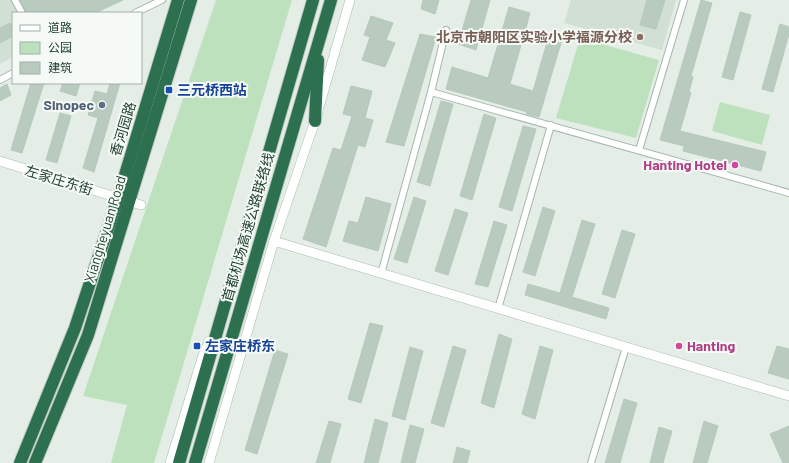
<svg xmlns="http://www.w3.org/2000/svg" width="789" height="463" viewBox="0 0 789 463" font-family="Barlow,'Noto Sans SC',sans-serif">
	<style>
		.built { fill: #d2dfd5 }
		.green { fill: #bde1bc }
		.building { fill: #b9cabf; stroke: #b6c9bc }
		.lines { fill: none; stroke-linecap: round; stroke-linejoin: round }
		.street-casing { stroke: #a6b7ac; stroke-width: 8 }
		.secondary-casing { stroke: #a5beae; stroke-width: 10 }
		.highway-casing { stroke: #c1cac5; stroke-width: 14 }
		.street { stroke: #fff; stroke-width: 6 }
		.secondary { stroke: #fff; stroke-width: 9 }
		.highway { stroke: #2c704f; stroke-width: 12 }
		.education-dot { fill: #8d6e63; stroke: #f5faf6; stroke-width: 1.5 }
		.transit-dot { fill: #1a4fb4; stroke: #f5faf6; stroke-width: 1.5 }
		.service-dot { fill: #5c6f8a; stroke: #f5faf6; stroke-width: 1.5 }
		.hotel-dot { fill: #d1479c; stroke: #f5faf6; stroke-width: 1.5 }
		.labels { text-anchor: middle; stroke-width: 4; stroke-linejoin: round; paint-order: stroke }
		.education-label { font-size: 14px; font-weight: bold; fill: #785e54; stroke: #f5faf6; text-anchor: end }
		.transit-label { font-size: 14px; font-weight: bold; fill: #164399; stroke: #f5faf6; text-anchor: start }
		.service-label { font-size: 14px; font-weight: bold; fill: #4e5e75; stroke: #f5faf6; text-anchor: end }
		.street-label { font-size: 14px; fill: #224230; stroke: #f5faf6 }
		.hotel-label { font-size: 14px; font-weight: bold; fill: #b23c85; stroke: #f5faf6; text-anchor: end }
	</style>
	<rect width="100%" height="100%" fill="#e4eee7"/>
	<g class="built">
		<polygon points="0,0 118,0 94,13 13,13 13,57 0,64"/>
		<polygon points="571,0 676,0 662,50 564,23"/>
	</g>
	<g class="green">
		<polygon points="216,0 292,0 154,463 111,463 127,405 83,396"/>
		<polygon points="580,38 659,60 636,138 556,118"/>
		<polygon points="720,102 770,115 762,145 712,131"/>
	</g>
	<g class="building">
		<polygon points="20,0 123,0 95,13 26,13"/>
		<polygon points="423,0 439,0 435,14 421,9"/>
		<polygon points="471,0 490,0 476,50 458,44"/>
		<polygon points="647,0 665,0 656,29 640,25"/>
		<polygon points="701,0 712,3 691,76 693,77 689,92 691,93 680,131 766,152 761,171 683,151 684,146 660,140"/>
		<polygon points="509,7 530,13 510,84 533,91 550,32 563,36 539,117 526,114 527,112 446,89 452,67 488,78"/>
		<polygon points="740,12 751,15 733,80 722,77"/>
		<polygon points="371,16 393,23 386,40 395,43 385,67 362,60 370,37 364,35"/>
		<polygon points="10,23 13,28 13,36 0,43 0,28"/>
		<polygon points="780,24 789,27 789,34 773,92 762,89"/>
		<polygon points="420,34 436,37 404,146 386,142"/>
		<polygon points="31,83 44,83 22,153 11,150"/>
		<polygon points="63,83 80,83 76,96 60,91"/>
		<polygon points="110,83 120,83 94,172 83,168 98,118 88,115 95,91 107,94"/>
		<polygon points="7,84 11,95 0,101 0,88"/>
		<polygon points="351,86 372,91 365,118 373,120 365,147 358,145 326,247 303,239 333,148 341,150 352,116 343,114"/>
		<polygon points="441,101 453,104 430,186 417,182"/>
		<polygon points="60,113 71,116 57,163 46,160"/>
		<polygon points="484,114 496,118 472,200 460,196"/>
		<polygon points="523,126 536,129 512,211 499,207"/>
		<polygon points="366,197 391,204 378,251 343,241 349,221 358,223"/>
		<polygon points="414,197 426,201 407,263 394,259"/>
		<polygon points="543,207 555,211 535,276 523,272"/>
		<polygon points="455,209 468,213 448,275 435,271"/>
		<polygon points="582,220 595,224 572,297 609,308 606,319 525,295 528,284 560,293"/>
		<polygon points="494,221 507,225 488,287 475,284"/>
		<polygon points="622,230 635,234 615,298 602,294"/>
		<polygon points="370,323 383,326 361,403 348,399"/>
		<polygon points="499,334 512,339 494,408 481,403"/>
		<polygon points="453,346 466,350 444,427 431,423"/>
		<polygon points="540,346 553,350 535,419 522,414"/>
		<polygon points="777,346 789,349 789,379 768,373"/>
		<polygon points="410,347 423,351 405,420 392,416"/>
		<polygon points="275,350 288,354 257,454 245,450"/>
		<polygon points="624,399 637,403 620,463 605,463"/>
		<polygon points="375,419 388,423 378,463 364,463"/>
		<polygon points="329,421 341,424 330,463 316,463"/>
		<polygon points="704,421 718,426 707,463 693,463"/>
		<polygon points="410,425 424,429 415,463 401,463"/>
		<polygon points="789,426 789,463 783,463 770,434"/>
		<polygon points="659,427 672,431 663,463 650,463"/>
		<polygon points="457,447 470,451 467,463 453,463"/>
	</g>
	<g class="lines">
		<defs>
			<g id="street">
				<polyline points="15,0 22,13"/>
				<polyline points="135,13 162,0"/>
				<polyline points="0,80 13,73"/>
				<polyline points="431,92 789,193"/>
				<polyline points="639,150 684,0"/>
				<polyline points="381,274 431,92 446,30"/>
				<polyline points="498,309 551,125"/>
				<polyline points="591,463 626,347"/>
			</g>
			<g id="secondary">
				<polyline points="0,161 141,205"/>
				<polyline points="274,241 789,396"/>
				<polyline points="170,463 202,358 209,341"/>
				<polyline points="209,463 274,241 315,121 350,0"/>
			</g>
			<g id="highway">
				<polyline points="315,121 318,60"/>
				<polyline points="20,463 75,328 118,198 178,0"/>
				<polyline points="35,463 88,335 191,0"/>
				<polyline points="179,463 313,0"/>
				<polyline points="195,463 331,0"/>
			</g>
		</defs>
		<use href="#street" class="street-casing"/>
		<use href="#secondary" class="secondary-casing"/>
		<use href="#highway" class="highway-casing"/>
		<use href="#street" class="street"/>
		<use href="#secondary" class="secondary"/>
		<use href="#highway" class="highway"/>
	</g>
	<circle class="education-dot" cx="640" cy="37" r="4"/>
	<g class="transit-dot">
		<rect x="165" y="86" width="8" height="8" rx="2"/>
		<rect x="193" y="342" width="8" height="8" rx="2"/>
	</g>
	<circle class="service-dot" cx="102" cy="105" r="4"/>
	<g class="hotel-dot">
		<circle cx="735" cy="165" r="4"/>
		<circle cx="679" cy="346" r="4"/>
	</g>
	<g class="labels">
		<g class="education-label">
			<text x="632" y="42">北京市朝阳区实验小学福源分校</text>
		</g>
		<g class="transit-label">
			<text x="177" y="95">三元桥西站</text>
			<text x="205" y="351">左家庄桥东</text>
		</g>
		<g class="service-label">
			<text x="94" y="110">Sinopec</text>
		</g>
		<g class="street-label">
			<text transform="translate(123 129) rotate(-73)" y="5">香河园路</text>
			<text transform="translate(59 180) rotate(17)" y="5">左家庄东街</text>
			<text transform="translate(248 227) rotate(-74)" y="5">首都机场高速公路联络线</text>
			<text transform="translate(105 229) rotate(-73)" y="5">Xiangheyuan Road</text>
		</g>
		<g class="hotel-label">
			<text x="727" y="170">Hanting Hotel</text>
			<text x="687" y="351" text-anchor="start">Hanting</text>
		</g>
	</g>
	<rect x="12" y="12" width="130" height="72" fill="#f5faf6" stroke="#a1b0a7"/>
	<rect x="20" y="25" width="20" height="6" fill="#ffffff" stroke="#a1b0a7"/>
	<text x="48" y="32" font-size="12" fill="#224230">道路</text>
	<rect x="20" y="42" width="20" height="12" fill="#bde1bc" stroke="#a1b0a7"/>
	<text x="48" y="52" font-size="12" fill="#224230">公园</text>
	<rect x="20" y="62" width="20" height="12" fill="#b9cabf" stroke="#a1b0a7"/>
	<text x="48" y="72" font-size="12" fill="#224230">建筑</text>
</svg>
